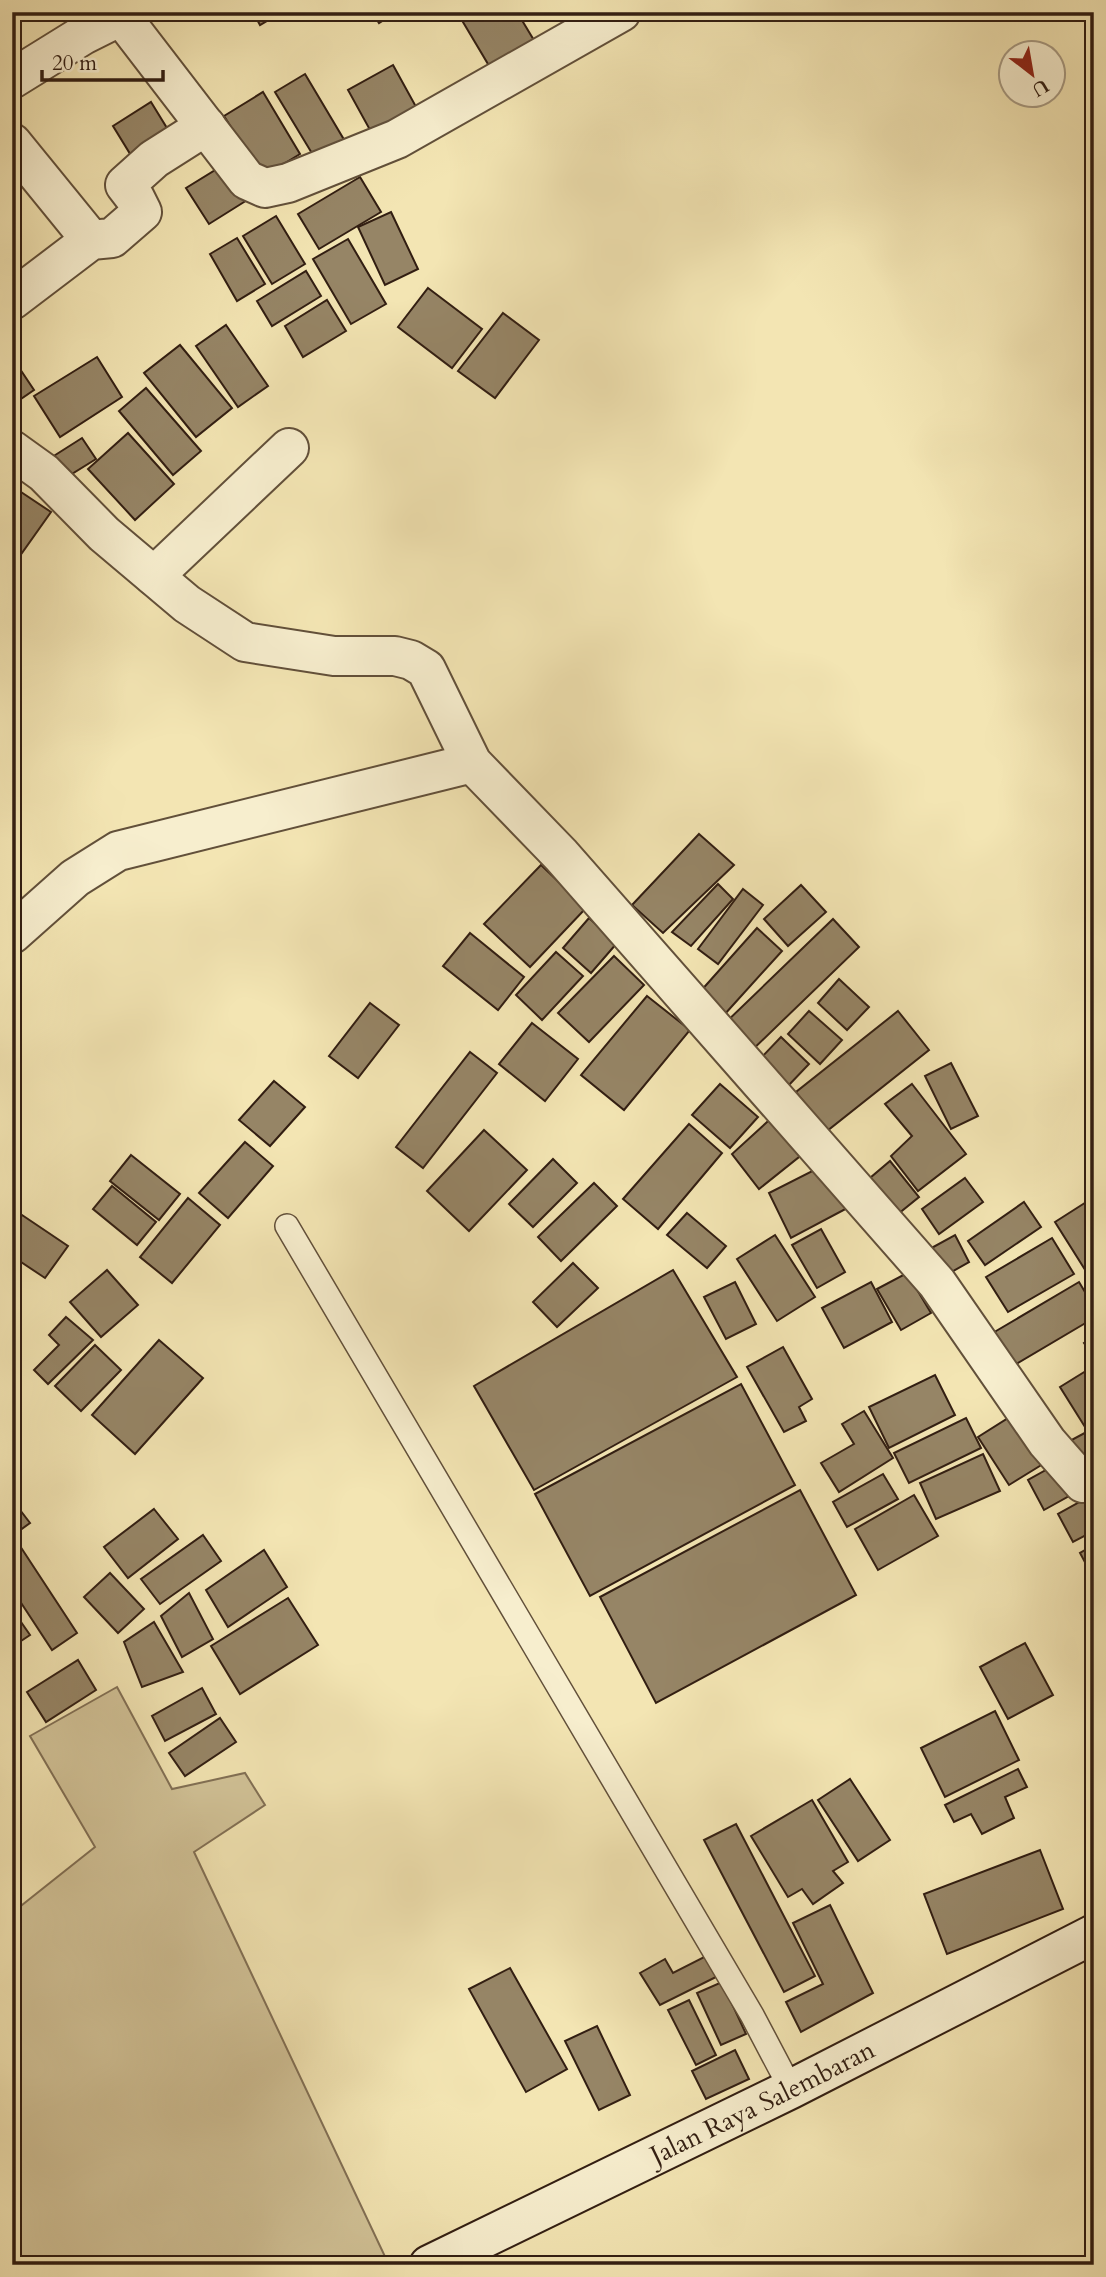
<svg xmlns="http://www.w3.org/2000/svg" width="1106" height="2277" viewBox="0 0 1106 2277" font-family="Cardo,serif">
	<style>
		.green { fill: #d2c398; stroke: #827055; stroke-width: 2 }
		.building { fill: #968566; stroke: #321e12; stroke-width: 2 }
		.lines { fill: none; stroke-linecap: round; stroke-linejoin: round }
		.service-casing { stroke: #62503a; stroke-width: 26 }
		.minor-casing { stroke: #62503a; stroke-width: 42 }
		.secondary-casing { stroke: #321e12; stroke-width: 42 }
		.service { stroke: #f7eece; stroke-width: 23 }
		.minor { stroke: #f7eece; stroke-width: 38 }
		.secondary { stroke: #f7eece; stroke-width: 38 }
		.labels { text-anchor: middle; stroke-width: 5; stroke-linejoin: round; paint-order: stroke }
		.street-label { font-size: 26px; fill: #321e12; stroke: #f7eece }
	</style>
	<rect width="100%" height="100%" fill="#f3e5b3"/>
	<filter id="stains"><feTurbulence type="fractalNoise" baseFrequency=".00286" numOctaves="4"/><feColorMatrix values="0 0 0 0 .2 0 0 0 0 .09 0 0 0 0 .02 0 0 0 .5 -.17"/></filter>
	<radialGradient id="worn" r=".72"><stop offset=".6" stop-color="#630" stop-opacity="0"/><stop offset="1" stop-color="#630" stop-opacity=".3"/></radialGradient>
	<polygon class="green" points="117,1687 172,1789 245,1773 265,1805 194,1852 389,2265 12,2265 12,1913 95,1847 30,1736"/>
	<g class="building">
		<polygon points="253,12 282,12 260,25"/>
		<polygon points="372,12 396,12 379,23"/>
		<polygon points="457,12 517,12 535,42 491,69"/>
		<polygon points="393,65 420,114 375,139 348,90"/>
		<polygon points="305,74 346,143 316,160 275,92"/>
		<polygon points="263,92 300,154 262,177 224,116"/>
		<polygon points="151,102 170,133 132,157 113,126"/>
		<polygon points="230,161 252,197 209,224 186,188"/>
		<polygon points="360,177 381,212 319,249 298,214"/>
		<polygon points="391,212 418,269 385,285 358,227"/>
		<polygon points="276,216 305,264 272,284 243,236"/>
		<polygon points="237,238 265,284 237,301 210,254"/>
		<polygon points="348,239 386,304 351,324 313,259"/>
		<polygon points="306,271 321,296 272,326 257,301"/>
		<polygon points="428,288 482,329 452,368 398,327"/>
		<polygon points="327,300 346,331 303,357 285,326"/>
		<polygon points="503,313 539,340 495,398 458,371"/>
		<polygon points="226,325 268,386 238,407 196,346"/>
		<polygon points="180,345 232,408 196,437 144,373"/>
		<polygon points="12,357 34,390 12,405"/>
		<polygon points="97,357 122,397 60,437 34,396"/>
		<polygon points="146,388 201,451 173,475 119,411"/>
		<polygon points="128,433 174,484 135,520 88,469"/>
		<polygon points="82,438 96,459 62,480 49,459"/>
		<polygon points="12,486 51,512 12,567"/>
		<polygon points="699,834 734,865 663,933 632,905"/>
		<polygon points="541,865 586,908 530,967 484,924"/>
		<polygon points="718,884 733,899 691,946 672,932"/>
		<polygon points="801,885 826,912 788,946 764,919"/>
		<polygon points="743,889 763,905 718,964 698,949"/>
		<polygon points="589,918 617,943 591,973 563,948"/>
		<polygon points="833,919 859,947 747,1055 721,1027"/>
		<polygon points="757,928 782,951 724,1015 699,993"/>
		<polygon points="470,933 524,977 498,1010 443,966"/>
		<polygon points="556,952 583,976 542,1020 516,995"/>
		<polygon points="614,956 644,985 589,1042 558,1013"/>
		<polygon points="839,979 869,1007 847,1030 818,1003"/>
		<polygon points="647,996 690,1030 624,1110 581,1075"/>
		<polygon points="370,1003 399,1025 358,1078 329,1056"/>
		<polygon points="809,1011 842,1040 820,1064 788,1034"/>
		<polygon points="898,1011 929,1050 827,1131 796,1092"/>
		<polygon points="532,1023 578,1059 545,1101 499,1064"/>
		<polygon points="781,1037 809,1064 787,1087 759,1060"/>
		<polygon points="470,1052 497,1073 423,1168 396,1147"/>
		<polygon points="951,1063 978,1116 951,1129 925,1076"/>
		<polygon points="274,1081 305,1107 270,1146 239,1120"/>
		<polygon points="720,1084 758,1117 730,1148 692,1115"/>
		<polygon points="912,1084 966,1154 918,1191 891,1156 912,1136 885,1104"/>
		<polygon points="778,1112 809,1149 759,1189 732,1154"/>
		<polygon points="689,1124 722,1153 658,1229 623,1199"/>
		<polygon points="484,1130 527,1170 469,1231 427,1191"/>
		<polygon points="245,1142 273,1166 228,1218 199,1193"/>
		<polygon points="131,1155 180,1194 159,1220 110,1181"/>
		<polygon points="553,1159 577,1183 533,1227 509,1204"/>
		<polygon points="890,1161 919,1197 898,1214 870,1178"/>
		<polygon points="830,1162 853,1205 791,1238 769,1193"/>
		<polygon points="965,1178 983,1202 939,1234 922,1209"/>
		<polygon points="594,1183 617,1206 561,1261 538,1237"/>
		<polygon points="112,1186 156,1222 137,1245 93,1209"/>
		<polygon points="188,1198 220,1225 172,1283 140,1257"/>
		<polygon points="1091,1199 1094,1203 1094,1284 1055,1222"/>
		<polygon points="1024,1202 1041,1227 985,1265 968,1241"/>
		<polygon points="687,1213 726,1246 707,1268 667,1235"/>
		<polygon points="22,1215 68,1246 45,1278 12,1256 12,1230"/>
		<polygon points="821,1229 845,1272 817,1288 792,1245"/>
		<polygon points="775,1235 815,1297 777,1321 737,1259"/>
		<polygon points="955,1235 969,1262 941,1278 926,1251"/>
		<polygon points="1052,1238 1074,1274 1008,1312 986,1277"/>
		<polygon points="573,1263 598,1288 557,1327 533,1302"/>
		<polygon points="107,1270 138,1305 101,1337 70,1302"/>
		<polygon points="673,1270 737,1377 534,1490 474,1386"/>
		<polygon points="907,1273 931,1313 901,1330 877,1289"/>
		<polygon points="735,1282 756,1324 726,1339 704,1297"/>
		<polygon points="871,1282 892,1322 844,1348 822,1308"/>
		<polygon points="1079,1282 1094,1307 1094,1318 1011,1367 991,1334"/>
		<polygon points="66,1317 93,1340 48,1384 34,1370 59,1345 49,1335"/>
		<polygon points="1094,1336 1094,1357 1084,1343"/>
		<polygon points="159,1340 203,1378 135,1454 92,1415"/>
		<polygon points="95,1345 121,1370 81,1411 55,1386"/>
		<polygon points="783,1347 812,1399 799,1407 806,1421 784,1432 747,1367"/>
		<polygon points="1094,1366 1094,1422 1085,1427 1060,1387"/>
		<polygon points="935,1375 955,1415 889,1448 869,1407"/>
		<polygon points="741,1384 795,1485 590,1596 535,1494"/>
		<polygon points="864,1411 893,1458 839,1492 821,1463 854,1444 842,1424"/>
		<polygon points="1013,1415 1043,1464 1009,1485 978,1437"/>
		<polygon points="966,1418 981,1448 909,1483 894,1453"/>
		<polygon points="1094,1428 1094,1478 1064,1444"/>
		<polygon points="983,1454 1000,1491 936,1519 920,1483"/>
		<polygon points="1062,1461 1078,1491 1044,1510 1028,1480"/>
		<polygon points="883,1474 898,1499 847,1527 833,1502"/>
		<polygon points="800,1490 856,1595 656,1703 600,1597"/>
		<polygon points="1094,1494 1094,1531 1073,1542 1058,1514"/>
		<polygon points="914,1495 938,1536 878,1570 855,1529"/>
		<polygon points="17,1506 30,1523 12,1536 12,1510"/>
		<polygon points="154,1509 178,1539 128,1578 104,1547"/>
		<polygon points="203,1535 221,1561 160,1604 141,1579"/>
		<polygon points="1094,1545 1094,1579 1080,1553"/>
		<polygon points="20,1546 77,1633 52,1650 12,1589 12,1551"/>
		<polygon points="264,1550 287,1587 228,1627 206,1590"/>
		<polygon points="110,1573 144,1609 118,1633 84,1597"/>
		<polygon points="189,1593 213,1639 182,1657 161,1616"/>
		<polygon points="288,1598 318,1645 240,1694 211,1646"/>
		<polygon points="12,1609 30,1635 12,1647"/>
		<polygon points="154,1622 183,1672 142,1687 124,1642"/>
		<polygon points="1025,1643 1053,1695 1008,1719 980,1667"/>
		<polygon points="78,1660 96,1690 46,1722 27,1692"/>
		<polygon points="202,1688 216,1714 165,1741 152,1716"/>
		<polygon points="995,1711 1019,1760 945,1797 921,1748"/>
		<polygon points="220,1718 236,1742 185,1776 169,1753"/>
		<polygon points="1018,1769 1027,1787 1005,1797 1014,1818 982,1834 971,1814 954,1822 945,1805"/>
		<polygon points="850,1779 890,1840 858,1861 818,1800"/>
		<polygon points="812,1800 848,1862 833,1871 843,1883 813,1904 802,1889 788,1897 751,1836"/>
		<polygon points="736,1824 815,1976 784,1992 704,1840"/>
		<polygon points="1040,1850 1063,1909 947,1954 924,1894"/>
		<polygon points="830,1905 873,1993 801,2032 786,2002 823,1984 793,1923"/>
		<polygon points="708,1955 718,1976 660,2005 640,1973 665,1959 673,1973"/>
		<polygon points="510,1968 567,2069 526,2092 469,1989"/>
		<polygon points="722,1982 746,2034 721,2045 697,1993"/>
		<polygon points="689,2000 716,2055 696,2065 668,2010"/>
		<polygon points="597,2026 630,2095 599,2110 565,2041"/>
		<polygon points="735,2050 749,2079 706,2099 692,2071"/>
	</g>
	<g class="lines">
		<defs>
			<polyline id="service" points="287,1226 752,2015 791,2089"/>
			<g id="minor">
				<polyline points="12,79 83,35 121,16 247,180 265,188 288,183 397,139 621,12"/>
				<polyline points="12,143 91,240"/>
				<polyline points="12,300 91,240 112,238 142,212 135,198 125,185 154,159 206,126"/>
				<polyline points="12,450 44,473 104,534 187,604 245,642 334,656 395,656 411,660 426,669 472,763 561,855 937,1283 1047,1442 1083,1483 1094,1477"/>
				<polyline points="154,576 289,448"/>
				<polyline points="12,934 75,878 118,851 472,763"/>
			</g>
			<g id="secondary">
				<path id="s1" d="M 429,2265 L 791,2089 L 1094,1934"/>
			</g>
		</defs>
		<use href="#service" class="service-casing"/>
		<use href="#minor" class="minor-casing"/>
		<use href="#secondary" class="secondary-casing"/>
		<use href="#service" class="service"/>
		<use href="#minor" class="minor"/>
		<use href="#secondary" class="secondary"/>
	</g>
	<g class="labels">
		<g class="street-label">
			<text dy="9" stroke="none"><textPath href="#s1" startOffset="371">Jalan Raya Salembaran</textPath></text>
		</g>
	</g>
	<rect width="1106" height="2277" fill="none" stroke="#f3e5b3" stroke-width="42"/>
	<rect x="14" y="14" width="1078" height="2249" fill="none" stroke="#321e12" stroke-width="3.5"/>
	<rect x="21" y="21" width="1064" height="2235" fill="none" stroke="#321e12" stroke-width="2"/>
	<g transform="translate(1032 74) rotate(149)"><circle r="33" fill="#f7eece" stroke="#a89b83" stroke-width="2"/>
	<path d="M0-5L12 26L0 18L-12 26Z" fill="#8f2418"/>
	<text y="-10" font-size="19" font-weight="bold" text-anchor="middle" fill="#321e12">U</text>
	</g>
	<path d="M42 70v10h121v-10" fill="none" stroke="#321e12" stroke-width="3.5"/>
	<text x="52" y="70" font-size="21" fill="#321e12" stroke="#f7eece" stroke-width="5" paint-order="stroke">20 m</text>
	<rect width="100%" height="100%" filter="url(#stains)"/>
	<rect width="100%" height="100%" fill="url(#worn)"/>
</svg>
